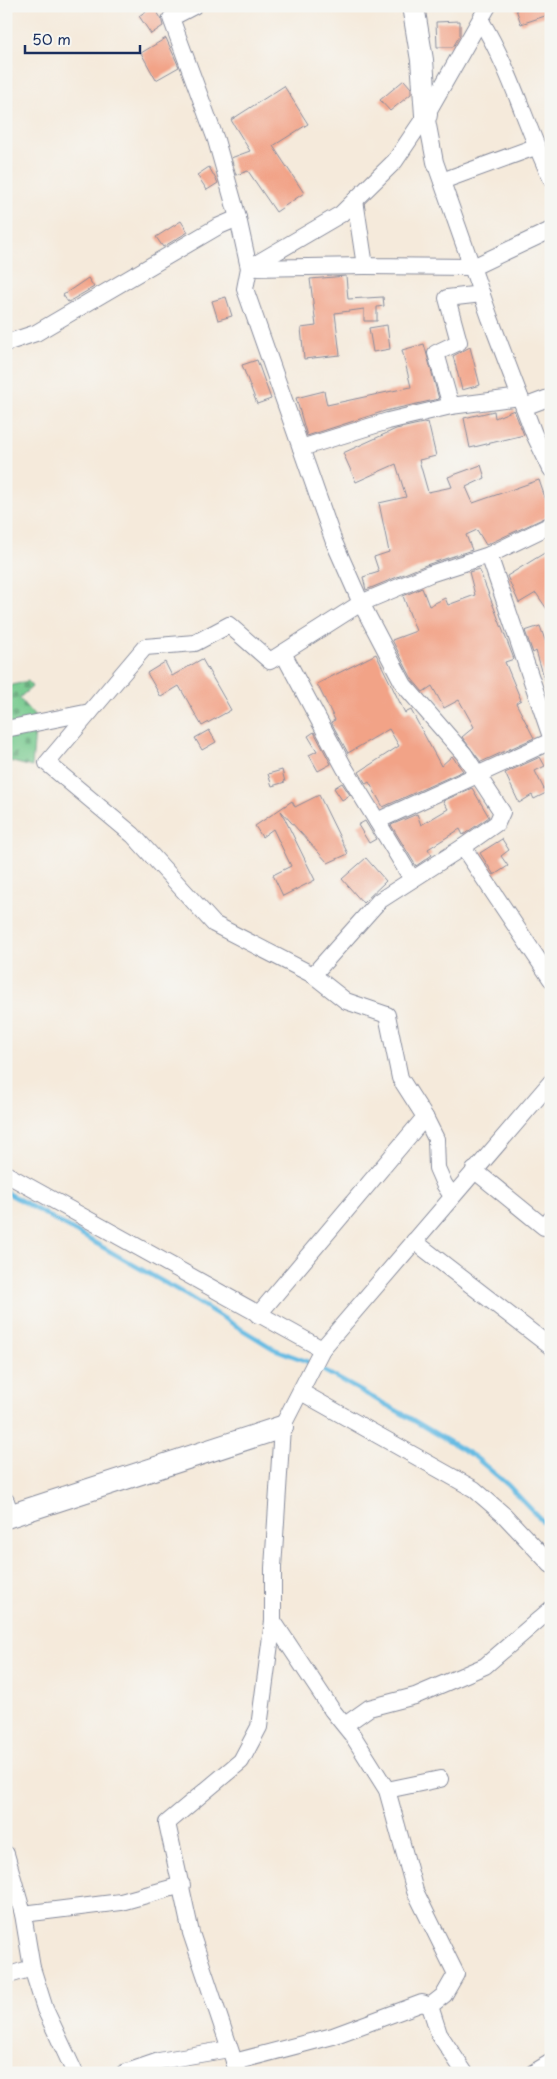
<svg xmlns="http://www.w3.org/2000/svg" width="557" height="2079" viewBox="0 0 557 2079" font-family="'Playpen Sans',sans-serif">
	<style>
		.cemetery { fill: url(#cemetery-stones); stroke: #487c75 }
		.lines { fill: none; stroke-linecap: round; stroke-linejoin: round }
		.stream { stroke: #66bbe3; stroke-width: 4.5 }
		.building { fill: #f2a387 }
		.street-casing { stroke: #888c9c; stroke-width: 18 }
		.secondary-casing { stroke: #888c9c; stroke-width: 24 }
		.street { stroke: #fff; stroke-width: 16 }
		.secondary { stroke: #fff; stroke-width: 22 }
	</style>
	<defs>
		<pattern id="cemetery-stones" width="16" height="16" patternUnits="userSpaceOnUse" patternTransform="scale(1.25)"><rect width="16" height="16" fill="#74c98c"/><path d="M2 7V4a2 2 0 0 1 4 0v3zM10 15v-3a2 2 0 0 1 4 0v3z" fill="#5ea476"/></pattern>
	</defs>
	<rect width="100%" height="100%" fill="#f6f6f2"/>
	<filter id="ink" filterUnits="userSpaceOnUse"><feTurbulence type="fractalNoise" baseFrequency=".02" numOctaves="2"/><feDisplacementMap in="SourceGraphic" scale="10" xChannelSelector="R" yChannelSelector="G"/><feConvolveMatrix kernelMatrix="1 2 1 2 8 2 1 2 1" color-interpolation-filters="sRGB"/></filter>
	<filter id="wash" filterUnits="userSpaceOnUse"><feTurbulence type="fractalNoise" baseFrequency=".0096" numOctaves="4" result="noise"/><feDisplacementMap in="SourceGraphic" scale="20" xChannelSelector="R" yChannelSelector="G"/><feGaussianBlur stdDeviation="1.12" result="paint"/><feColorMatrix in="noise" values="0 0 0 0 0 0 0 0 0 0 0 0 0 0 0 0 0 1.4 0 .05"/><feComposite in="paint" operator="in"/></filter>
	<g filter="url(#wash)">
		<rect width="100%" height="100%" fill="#f5eadb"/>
		<polygon class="cemetery" points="28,681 32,687 19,698 36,718 32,767 9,761 6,764 6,684 9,686"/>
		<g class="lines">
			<polyline class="stream" points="6,1192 181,1292 274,1349 306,1361 401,1413 475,1457 508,1485 551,1530"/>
		</g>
		<g id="blocks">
			<g class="building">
				<polygon points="153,6 161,18 163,26 151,34 139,16"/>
				<polygon points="515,6 551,6 551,14 521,24"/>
				<polygon points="460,21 460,35 453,47 437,47 436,22"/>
				<polygon points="166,38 179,67 156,80 141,53"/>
				<polygon points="404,80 411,88 411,94 390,111 380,100"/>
				<polygon points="284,86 308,124 273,146 304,193 276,212 248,171 236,175 231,158 250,151 231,120"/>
				<polygon points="209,167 218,183 207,190 197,175"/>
				<polygon points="181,221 188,232 163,247 156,237"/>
				<polygon points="346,276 348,299 383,297 384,306 377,307 377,321 364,321 364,309 335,313 340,355 304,359 301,328 316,326 310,279"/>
				<polygon points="88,278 94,287 68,302 63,295"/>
				<polygon points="226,297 232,316 218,320 212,301"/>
				<polygon points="387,325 390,349 373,352 369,328"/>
				<polygon points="424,344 439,399 385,411 307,436 296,398 324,391 327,405 411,387 402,350"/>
				<polygon points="470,347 480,385 462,390 453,356"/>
				<polygon points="257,360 271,399 257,404 242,365"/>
				<polygon points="514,410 524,435 470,448 464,418 494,411 495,418"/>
				<polygon points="428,422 436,456 419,460 428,492 452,487 448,477 481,465 485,478 466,487 473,503 539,480 551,515 486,545 477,530 466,535 472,550 426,565 366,590 363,577 379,572 374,557 389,552 379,503 406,497 396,464 356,482 343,453 396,429"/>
				<polygon points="551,549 551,615 536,593 519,603 507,576"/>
				<polygon points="479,569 514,659 505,662 521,700 516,703 534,738 481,762 462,737 474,727 459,700 444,708 432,686 423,692 412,679 392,640 416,631 403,596 422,588 429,606 445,598 448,605 475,595 469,572"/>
				<polygon points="540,626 551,657 551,689 548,690 536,651 533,653 525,631"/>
				<polygon points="376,654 405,713 411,710 441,766 452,756 463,771 383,807 369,782 366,784 359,772 399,746 389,729 348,753 331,722 335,720 317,684"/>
				<polygon points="202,659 231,710 202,726 179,686 161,697 147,673 165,662 172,676"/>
				<polygon points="209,730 216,742 202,750 195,738"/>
				<polygon points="314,732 331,764 318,771 309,755 317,751 308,736"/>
				<polygon points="540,757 545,766 535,771 546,793 534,799 532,795 519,803 505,773"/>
				<polygon points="282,770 285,782 272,786 268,774"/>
				<polygon points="342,783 350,795 342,800 334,788"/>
				<polygon points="472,788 489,817 463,835 460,829 428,849 432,855 416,866 391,825 417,814 421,825 448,809 443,801"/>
				<polygon points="319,795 348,854 328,863 281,811 315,880 283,896 273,875 291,866 273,829 262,837 255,826 292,801 295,807"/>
				<polygon points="365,821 376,839 369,843 358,825"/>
				<polygon points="502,839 509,850 501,856 508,866 494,875 480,853"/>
				<polygon points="366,858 386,881 363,903 342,879"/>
			</g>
		</g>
	</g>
	<g filter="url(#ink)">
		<use href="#blocks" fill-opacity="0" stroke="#888c9c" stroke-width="1"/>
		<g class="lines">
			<defs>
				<g id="street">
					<polyline points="194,6 171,18 216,140 238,218"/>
					<path d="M 481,21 C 511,70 526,127 551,178"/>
					<polyline points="426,115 435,162 490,318 534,434 551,469"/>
					<polyline points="442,181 535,147"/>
					<polyline points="355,200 365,266 473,267 551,230"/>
					<polyline points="249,268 341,214 395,161 426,115 488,6"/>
					<polyline points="251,268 365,266"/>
					<polyline points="482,294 447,298 459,342 436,353 451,406 520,397"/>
					<polyline points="6,343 36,333 217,227 238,218 249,268 245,289 334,542 361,603 404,685 464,754 502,812 497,823 463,847 551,979"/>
					<polyline points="524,407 551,397"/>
					<polyline points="301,448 388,421 451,406"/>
					<polyline points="551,525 489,555 551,737"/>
					<polyline points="283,653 344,767 377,821"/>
					<polyline points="6,729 90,712"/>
					<polyline points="463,847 379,901 313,975 214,924 133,835 47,763 145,647 195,643 229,625 270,661 361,603 430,574 489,555"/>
					<polyline points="412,879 377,821 551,741"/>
					<polyline points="425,1117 436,1139 437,1168 444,1184 452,1196"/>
					<polyline points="474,1170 544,1227 551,1219"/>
					<polyline points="6,1174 322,1349"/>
					<polyline points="414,1241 551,1347"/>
					<polyline points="258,1315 425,1117 400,1078 387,1015 346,1001 313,975"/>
					<polyline points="301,1392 474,1489 504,1515 551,1565"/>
					<polyline points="6,1501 11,1515"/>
					<polyline points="273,1621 332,1710 353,1736 387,1790 415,1891 456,1974 444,1995 430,2006"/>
					<polyline points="345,1725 369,1708 415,1696 485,1666 551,1609"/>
					<polyline points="387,1790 440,1779"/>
					<polyline points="6,1854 23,1914 32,1968 45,2009 75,2073"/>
					<polyline points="23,1914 121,1902 182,1885"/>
					<polyline points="6,1976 32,1968"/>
					<polyline points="234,2062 333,2036 422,2003 430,2006 439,2034 465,2073"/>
					<polyline points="124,2073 159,2061 229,2049"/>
					<polyline points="238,2073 191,1933 167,1823 241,1761 259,1727 273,1621 273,1568 282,1427 322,1349 551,1082"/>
					<polyline points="533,2073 551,2062"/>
				</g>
				<g id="secondary">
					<polyline points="413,6 422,60 426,115"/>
					<polyline points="6,1517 282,1427"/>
				</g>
			</defs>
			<use href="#street" class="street-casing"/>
			<use href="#secondary" class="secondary-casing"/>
			<use href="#street" class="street"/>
			<use href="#secondary" class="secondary"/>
		</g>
	</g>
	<rect width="557" height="2079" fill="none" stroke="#f6f6f2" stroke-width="25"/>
	<path d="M25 45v8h115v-8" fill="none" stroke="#1b2f5e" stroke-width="2.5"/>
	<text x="32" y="45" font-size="15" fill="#1b2f5e" stroke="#f6f6f2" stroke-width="4" paint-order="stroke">50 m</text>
</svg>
